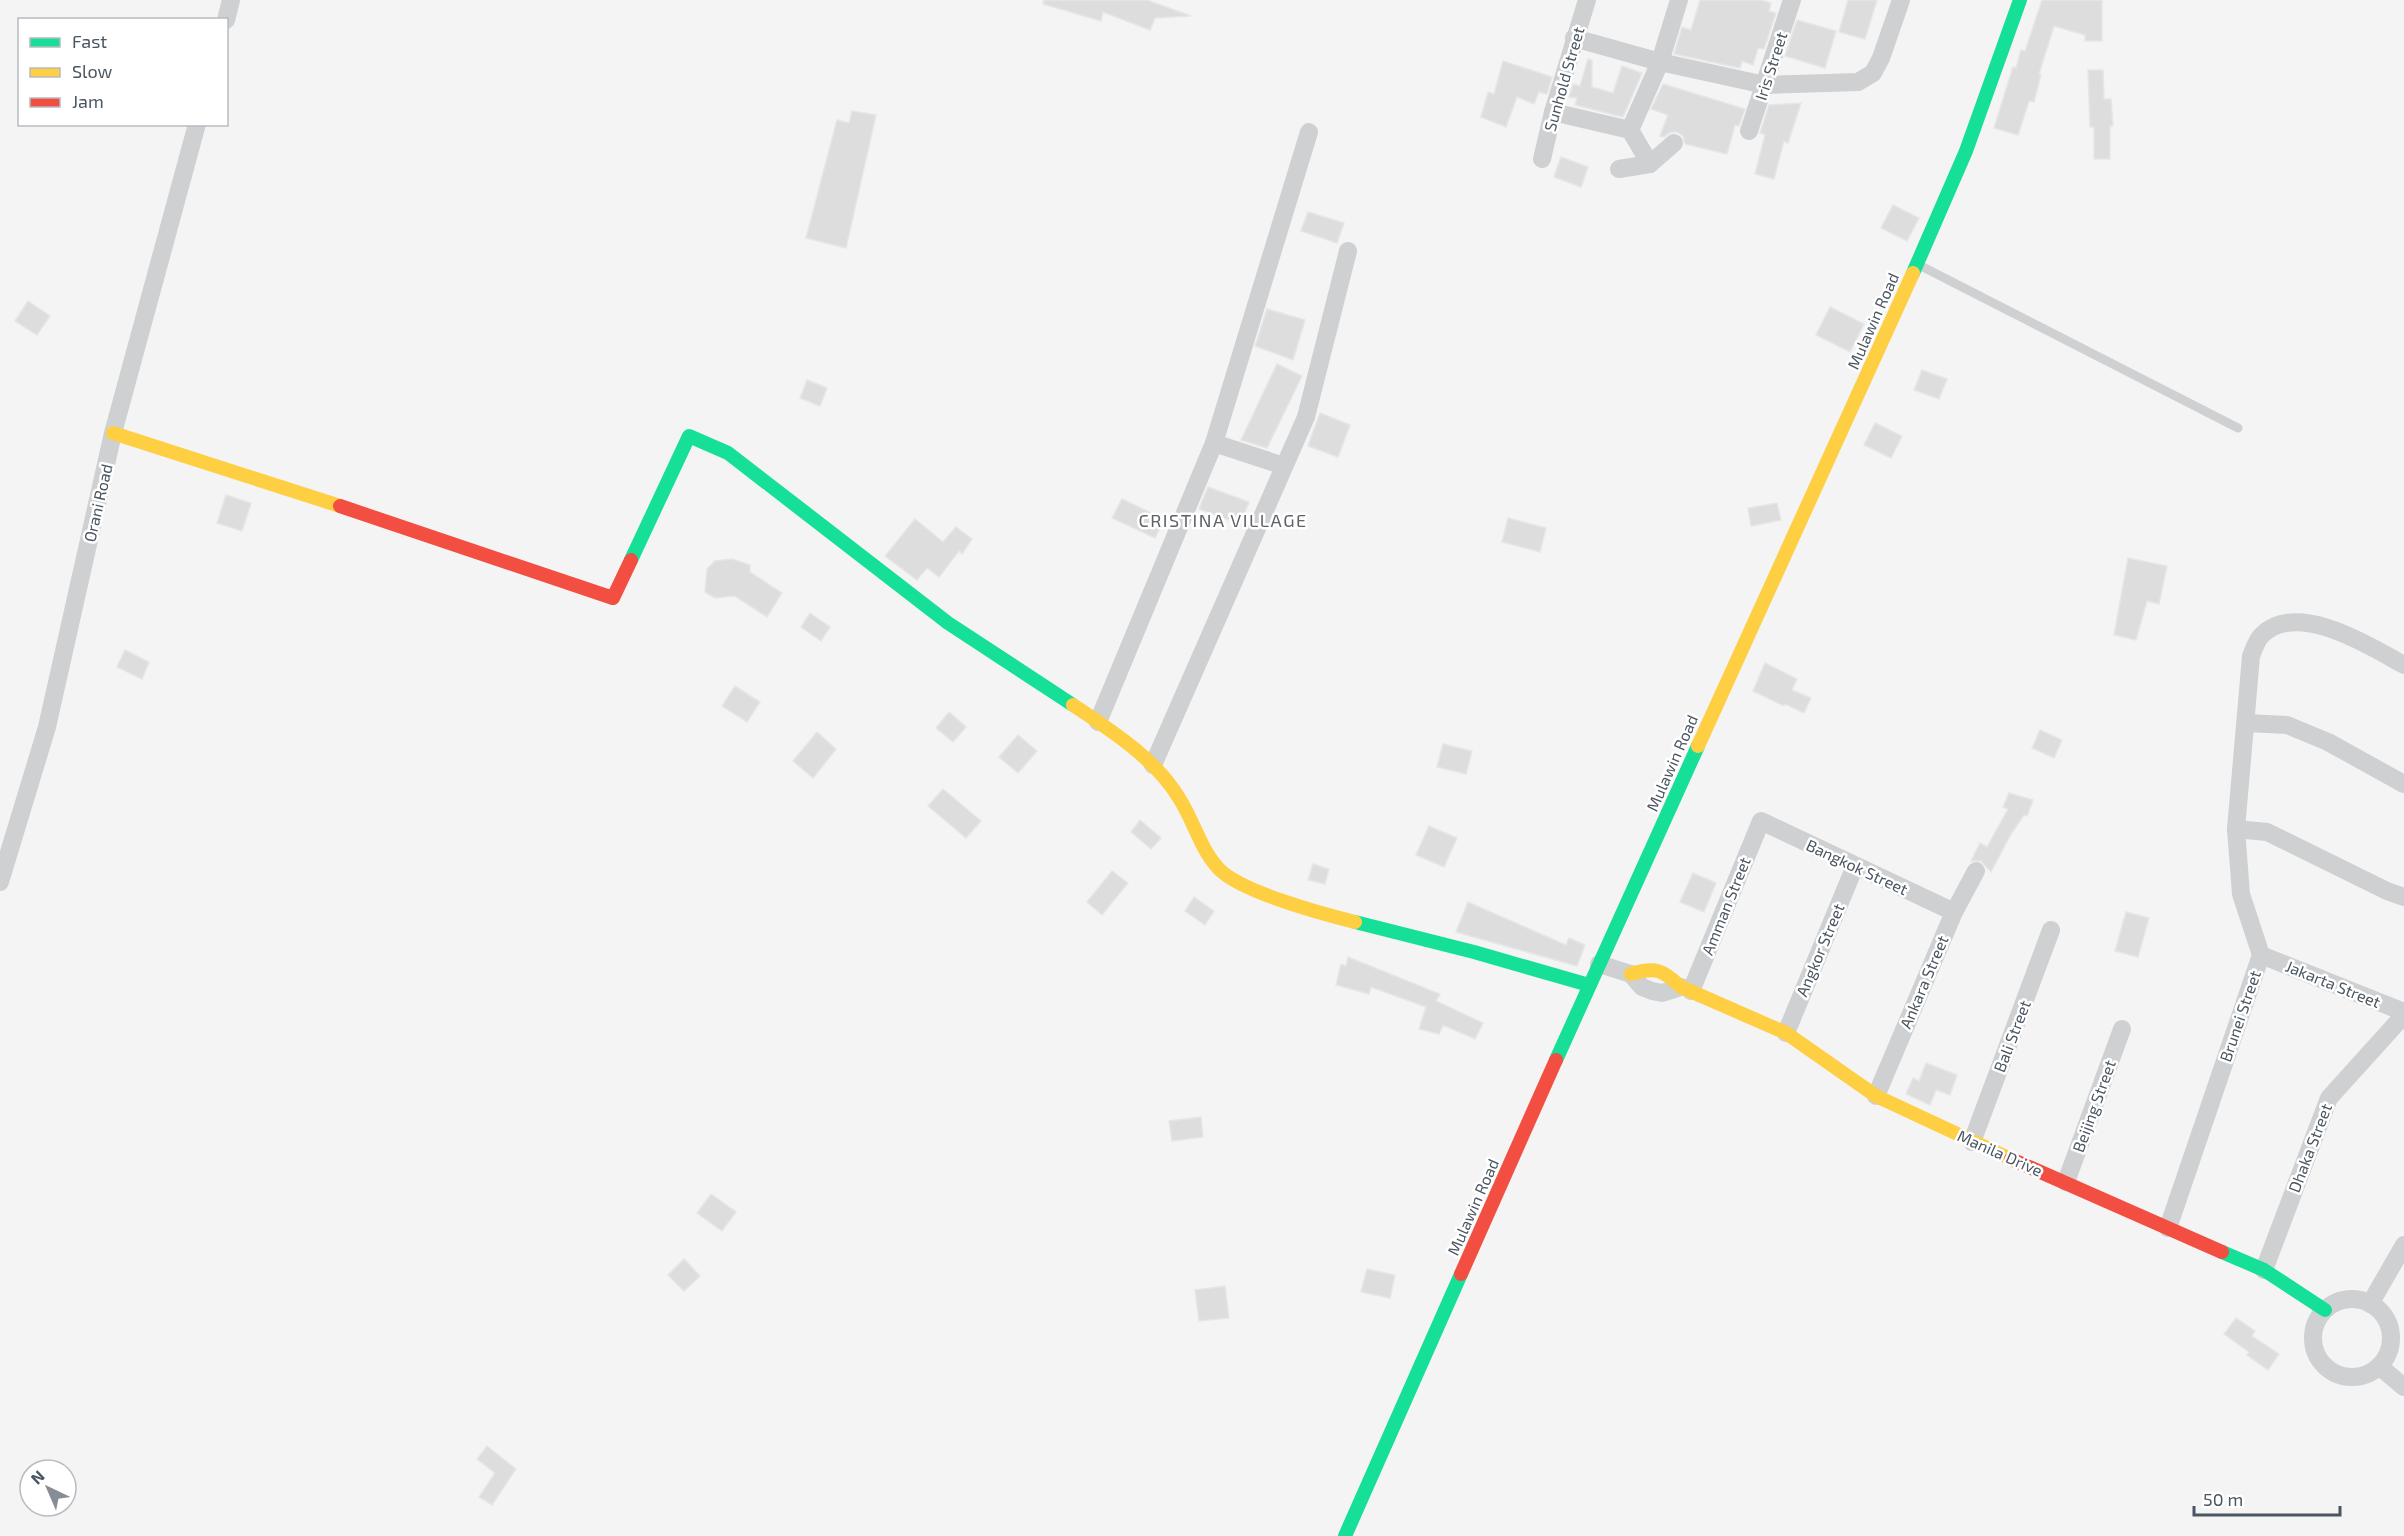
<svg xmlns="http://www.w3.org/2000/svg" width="2404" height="1536" viewBox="0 0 2404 1536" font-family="'Exo 2',sans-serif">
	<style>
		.building { fill: #ddddde; stroke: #e5e6e7; stroke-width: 1.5 }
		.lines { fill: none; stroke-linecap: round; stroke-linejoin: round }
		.lane { stroke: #ced0d2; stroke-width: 9 }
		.street { stroke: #ced0d2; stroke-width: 18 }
		.fast { stroke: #16e098; stroke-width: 14 }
		.slow { stroke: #ffcf43; stroke-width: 14 }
		.jam { stroke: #f24e42; stroke-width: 14 }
		.labels { text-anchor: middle; stroke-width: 5; stroke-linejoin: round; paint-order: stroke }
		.street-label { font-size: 16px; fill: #4a5661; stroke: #fff }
		.neighbourhood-label { font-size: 18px; letter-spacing: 1.5px; fill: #5f6368; stroke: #fff }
	</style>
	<rect width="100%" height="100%" fill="#f4f4f4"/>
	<g class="building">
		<polygon points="1044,0 1147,0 1191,16 1155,18 1150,30 1103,12 1101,21 1043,4"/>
		<polygon points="1700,0 1761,0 1771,3 1769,11 1776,13 1764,49 1758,48 1753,65 1742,61 1740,68 1674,54 1682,27 1691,30"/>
		<polygon points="1848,0 1877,0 1865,39 1839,32"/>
		<polygon points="2042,0 2102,0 2102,41 2085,41 2085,35 2054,26 2039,74 2041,75 2034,102 2029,101 2018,135 1994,128 2013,67 2016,68 2021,50 2025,51"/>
		<polygon points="1797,20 1836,31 1825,68 1785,56"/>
		<polygon points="1588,59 1592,60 1592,87 1613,93 1622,66 1642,73 1623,117 1575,105 1577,98 1569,97 1573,84 1580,86"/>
		<polygon points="1503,61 1552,77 1547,94 1539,92 1534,104 1517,97 1506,127 1481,117 1488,92 1494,94"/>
		<polygon points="2088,70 2103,70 2104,99 2111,99 2113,126 2110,126 2110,159 2094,159 2094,127 2090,127"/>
		<polygon points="1663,84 1745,109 1739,126 1735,125 1727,154 1685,144 1683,136 1677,132 1671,132 1664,137 1660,136 1668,115 1651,109"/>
		<polygon points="1801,103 1788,143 1784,141 1774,179 1755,174 1765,135 1760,133 1769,105"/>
		<polygon points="852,111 876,115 846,248 806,238 837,120 849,123"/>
		<polygon points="1561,157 1588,167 1581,187 1554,177"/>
		<polygon points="1893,205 1919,218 1907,241 1881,228"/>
		<polygon points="1308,212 1344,223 1337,243 1301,231"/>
		<polygon points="28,301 50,316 37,335 15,321"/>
		<polygon points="1830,307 1864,324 1850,352 1816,335"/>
		<polygon points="1267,309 1305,320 1293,360 1255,346"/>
		<polygon points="1277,364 1302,376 1267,448 1241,440"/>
		<polygon points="1922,370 1947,379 1939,399 1914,390"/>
		<polygon points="807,380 827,388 820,406 800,398"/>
		<polygon points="1320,413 1350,425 1338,457 1308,446"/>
		<polygon points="1875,423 1902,436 1891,458 1864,445"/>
		<polygon points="1208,487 1249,502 1240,524 1199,509"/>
		<polygon points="226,495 251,503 242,531 217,523"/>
		<polygon points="1122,499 1164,519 1155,538 1112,518"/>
		<polygon points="1777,503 1781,520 1751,526 1748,508"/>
		<polygon points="1508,518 1546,528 1540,552 1502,542"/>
		<polygon points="915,519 943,542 956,527 972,539 962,554 959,551 939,577 927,568 917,580 885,556"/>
		<polygon points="2128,558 2167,566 2159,604 2147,601 2136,640 2114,635"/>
		<polygon points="732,559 750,565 750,572 782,593 767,617 735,596 715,598 705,592 707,569 715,561"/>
		<polygon points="810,613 830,627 821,641 801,627"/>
		<polygon points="125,650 149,662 142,679 117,667"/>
		<polygon points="1765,663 1797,679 1792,690 1811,698 1804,713 1785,704 1784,706 1753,691"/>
		<polygon points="735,686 760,702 747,722 722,706"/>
		<polygon points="949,712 966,727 953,742 936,728"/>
		<polygon points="2040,730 2062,740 2054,758 2032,748"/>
		<polygon points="817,732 836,749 813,778 793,761"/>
		<polygon points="1018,735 1037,751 1018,773 999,757"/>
		<polygon points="1443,744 1472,751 1466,774 1437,767"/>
		<polygon points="943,789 981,821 966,838 928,806"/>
		<polygon points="2009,793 2033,800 2027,816 2024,815 2011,834 1991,872 1981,861 1971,861 1980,843 1987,847 2008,809 2003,807"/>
		<polygon points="1140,820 1161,838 1151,849 1131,832"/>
		<polygon points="1429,826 1457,838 1444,867 1416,855"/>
		<polygon points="1313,864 1329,869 1325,884 1308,880"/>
		<polygon points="1112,871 1128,883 1102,915 1087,902"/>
		<polygon points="1693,873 1716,883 1704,912 1680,902"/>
		<polygon points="1194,897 1214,911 1205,925 1185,911"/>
		<polygon points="1468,902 1566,945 1569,938 1585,945 1577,966 1456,932"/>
		<polygon points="2126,912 2149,918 2138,957 2115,951"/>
		<polygon points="1348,957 1440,994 1436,1001 1483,1023 1475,1039 1443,1025 1439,1034 1419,1029 1426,1007 1371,987 1369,994 1336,985 1341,964 1346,966"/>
		<polygon points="1926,1063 1957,1075 1950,1095 1936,1090 1930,1105 1906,1094 1913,1078 1919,1081"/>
		<polygon points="1201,1117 1203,1137 1172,1141 1169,1121"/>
		<polygon points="711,1194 736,1212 722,1231 697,1213"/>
		<polygon points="684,1259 700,1276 684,1291 668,1275"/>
		<polygon points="1367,1269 1395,1275 1390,1298 1361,1292"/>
		<polygon points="1225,1286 1229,1318 1199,1321 1195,1290"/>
		<polygon points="2236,1318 2255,1331 2252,1336 2279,1354 2268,1370 2247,1355 2249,1352 2224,1334"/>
		<polygon points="487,1446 516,1469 492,1505 479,1497 495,1473 477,1459"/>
	</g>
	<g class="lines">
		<polyline class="lane" points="1919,265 2238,428"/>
		<g class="street">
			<polyline points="226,20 231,0"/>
			<polyline points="1574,38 1660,62 1765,85 1858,82 1873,73 1881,58 1901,0"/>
			<polyline points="1553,112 1630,130 1650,164"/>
			<polyline points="1630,130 1660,62 1679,0"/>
			<polyline points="1749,131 1792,0"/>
			<polyline points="1542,159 1553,112 1587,0"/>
			<polyline points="1619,169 1650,164 1674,143"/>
			<polyline points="1214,443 1284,466"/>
			<polyline points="1098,722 1214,443 1309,132"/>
			<polyline points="2247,723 2287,725 2328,742 2404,784"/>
			<polyline points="1153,765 1306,417 1348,251"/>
			<polyline points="2236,829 2267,832 2387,891 2404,897"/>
			<polyline points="0,882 47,727 113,433 197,124"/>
			<polyline points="2261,955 2404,1012"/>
			<polyline points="1599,964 1631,974 1642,987 1652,991 1662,993 1681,987"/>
			<polyline points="1691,991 1761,821 1954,912"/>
			<polyline points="1786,1033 1855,866"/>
			<polyline points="1876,1096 1954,912 1976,871"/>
			<polyline points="1972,1142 2051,930"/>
			<polyline points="2066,1182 2122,1029"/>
			<path d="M 2168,1228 L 2261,955 L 2241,894 L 2236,829 L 2251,656 C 2254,649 2257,639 2262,635 C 2297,600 2370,646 2404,665"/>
			<polyline points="2264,1270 2329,1098 2404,1015"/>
			<circle cx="2352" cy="1338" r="39"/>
			<polyline points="2370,1304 2404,1245"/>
			<polyline points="2379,1366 2404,1387"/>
		</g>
		<g class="fast">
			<polyline points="1913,273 1966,151 2020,0"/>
			<polyline points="631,560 689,436 728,453 948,623 1073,705"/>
			<polyline points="1355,922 1474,952 1589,985"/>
			<polyline points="1556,1060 1698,746"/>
			<polyline points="2222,1252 2264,1270 2325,1310"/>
			<polyline points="1345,1536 1461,1274"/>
		</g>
		<g class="slow">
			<polyline points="113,433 340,506"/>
			<path d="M 1073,705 C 1110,730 1155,758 1179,798 C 1194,821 1200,849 1219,869 C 1241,892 1323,914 1355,922"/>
			<polyline points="1698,746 1913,273"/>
			<path d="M 1631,974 C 1655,966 1663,970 1681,987 L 1786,1033 L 1876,1096 L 2011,1159"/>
		</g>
		<g class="jam">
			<polyline points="340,506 613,598 631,560"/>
			<polyline points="2011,1159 2222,1252"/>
			<polyline points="1461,1274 1556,1060"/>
		</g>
	</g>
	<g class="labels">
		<g class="street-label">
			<text transform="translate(1771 66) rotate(-72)" y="6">Iris Street</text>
			<text transform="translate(1564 79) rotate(-74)" y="6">Sunhold Street</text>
			<text transform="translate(1873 321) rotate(-66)" y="6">Mulawin Road</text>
			<text transform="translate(98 503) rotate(-77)" y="6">Orani Road</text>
			<text transform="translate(1672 763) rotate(-66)" y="6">Mulawin Road</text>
			<text transform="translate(1857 867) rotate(25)" y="6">Bangkok Street</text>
			<text transform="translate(1726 906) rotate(-68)" y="6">Amman Street</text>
			<text transform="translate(1820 950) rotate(-67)" y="6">Angkor Street</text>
			<text transform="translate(1924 982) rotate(-67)" y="6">Ankara Street</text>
			<text transform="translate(2333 984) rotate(22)" y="6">Jakarta Street</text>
			<text transform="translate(2240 1016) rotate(-71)" y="6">Brunei Street</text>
			<text transform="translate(2012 1036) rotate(-69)" y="6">Bali Street</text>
			<text transform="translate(2094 1106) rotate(-70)" y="6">Beijing Street</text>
			<text transform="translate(2310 1148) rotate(-69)" y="6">Dhaka Street</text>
			<text transform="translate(2000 1153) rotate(24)" y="6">Manila Drive</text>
			<text transform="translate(1473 1207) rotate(-66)" y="6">Mulawin Road</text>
		</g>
		<g class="neighbourhood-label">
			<text x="1223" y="527">CRISTINA VILLAGE</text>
		</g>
	</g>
	<rect x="18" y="18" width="210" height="108" fill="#ffffff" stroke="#b7bbc0" stroke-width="1.5"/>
	<rect x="30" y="38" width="30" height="9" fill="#16e098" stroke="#b7bbc0" stroke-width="1.5"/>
	<text x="72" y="48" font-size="18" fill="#4a5661">Fast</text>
	<rect x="30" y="68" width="30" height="9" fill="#ffcf43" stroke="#b7bbc0" stroke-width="1.5"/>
	<text x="72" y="78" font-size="18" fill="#4a5661">Slow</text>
	<rect x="30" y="98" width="30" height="9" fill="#f24e42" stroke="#b7bbc0" stroke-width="1.5"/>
	<text x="72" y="108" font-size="18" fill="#4a5661">Jam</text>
	<g transform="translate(48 1488) rotate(316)"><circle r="28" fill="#ffffff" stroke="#b7bbc0" stroke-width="1.5"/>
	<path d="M0-4.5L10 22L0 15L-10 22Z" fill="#868d94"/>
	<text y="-9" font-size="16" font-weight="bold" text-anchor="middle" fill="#4a5661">N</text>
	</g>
	<path d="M2194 1506v9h146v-9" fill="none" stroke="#4a5661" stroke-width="3"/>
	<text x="2203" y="1506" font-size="18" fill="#4a5661" stroke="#ffffff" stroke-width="4.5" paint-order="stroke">50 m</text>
</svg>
